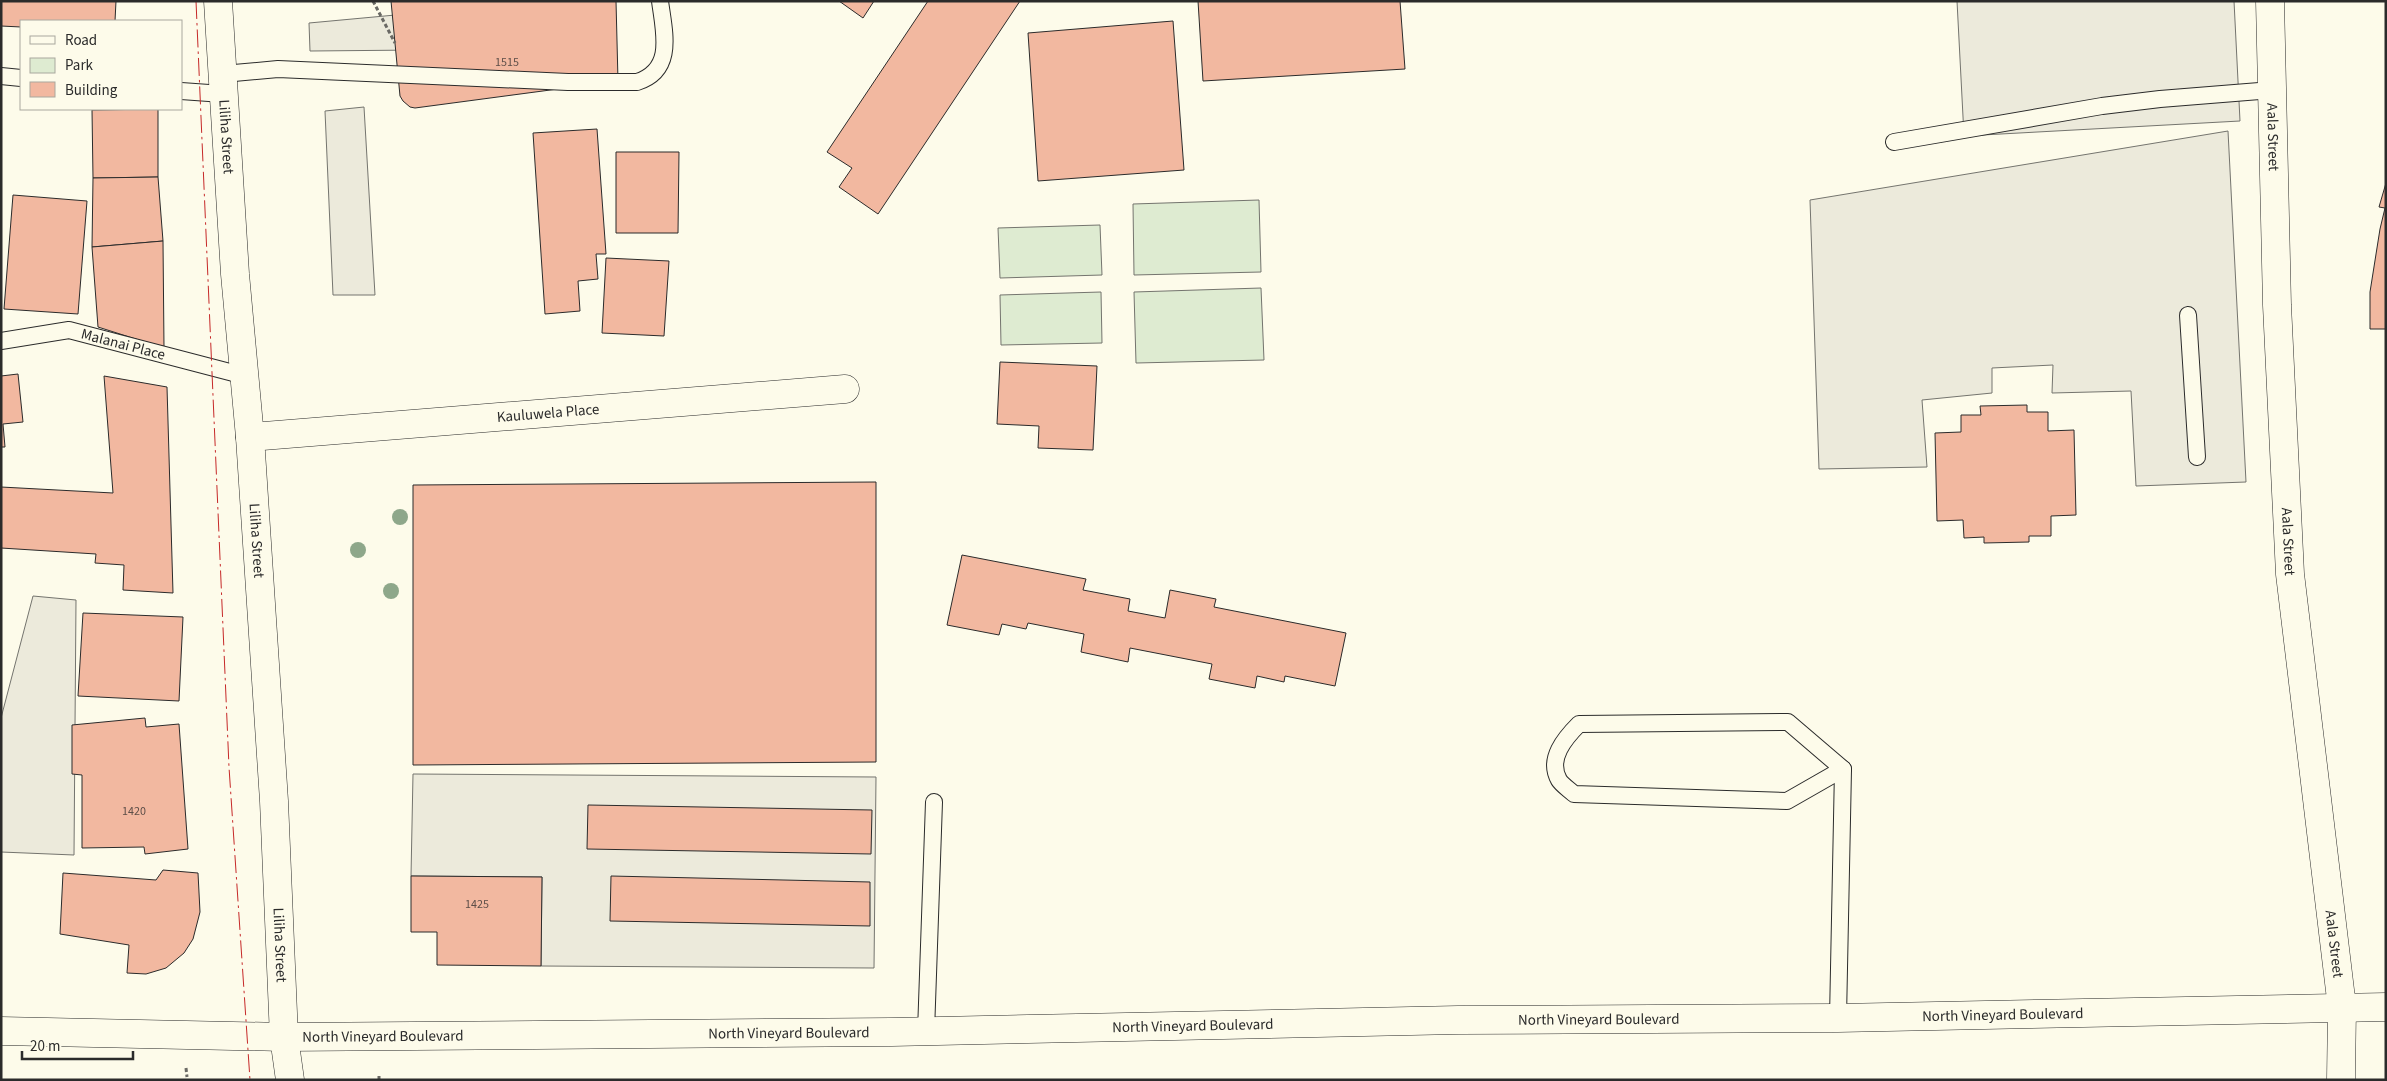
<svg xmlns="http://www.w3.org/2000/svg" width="2387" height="1081" viewBox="0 0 2387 1081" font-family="'Source Sans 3',sans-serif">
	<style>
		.green { fill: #deebd1; stroke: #74746e }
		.parking { fill: #eceadb; stroke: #74746e }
		.building { fill: #f2b8a0; stroke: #2b2b2b }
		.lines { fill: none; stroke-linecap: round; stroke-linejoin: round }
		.lane-casing { stroke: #2b2b2b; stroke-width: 18 }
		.street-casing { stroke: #2b2b2b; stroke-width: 29 }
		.secondary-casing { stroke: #2b2b2b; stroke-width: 29 }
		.primary-casing { stroke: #2b2b2b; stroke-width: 29 }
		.path { stroke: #6a6964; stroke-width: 3; stroke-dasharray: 4 2.5; stroke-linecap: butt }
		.lane { stroke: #fdfbea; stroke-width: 16 }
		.street { stroke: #fdfbea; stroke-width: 28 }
		.secondary { stroke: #fdfbea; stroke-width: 28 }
		.primary { stroke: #fdfbea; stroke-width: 28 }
		.power { stroke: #c62828; stroke-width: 1; stroke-dasharray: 18 4 2.5 4; stroke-linecap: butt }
		.tree { fill: #8ea78a }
		.labels { text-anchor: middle; stroke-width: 4; stroke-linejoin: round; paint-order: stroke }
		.number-label { font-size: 12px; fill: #5d4e48 }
		.street-label { font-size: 15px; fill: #2b2b2b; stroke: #fdfbea }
	</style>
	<rect width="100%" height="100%" fill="#fdfbea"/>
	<g class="green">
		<polygon points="1259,200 1261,272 1134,275 1133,204"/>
		<polygon points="1100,225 1102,275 1000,278 998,228"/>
		<polygon points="1261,288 1264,360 1136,363 1134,292"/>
		<polygon points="1101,292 1102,343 1001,345 1000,295"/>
	</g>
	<g class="parking">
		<polygon points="1957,1 2234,1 2240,121 1964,136"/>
		<polygon points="417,13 419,50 310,51 309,23"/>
		<polygon points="364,107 375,295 333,295 325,111"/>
		<polygon points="2228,131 2246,482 2136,486 2131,391 2052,393 2053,365 1992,368 1992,393 1922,400 1927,467 1819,469 1810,200"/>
		<polygon points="33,596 76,600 74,855 1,852 1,718"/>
		<polygon points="413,774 876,777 874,968 541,966 542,877 411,876"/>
	</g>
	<g class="building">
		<polygon points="1,1 116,1 115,21 21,21 21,27 1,26"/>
		<polygon points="391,1 616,1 618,81 415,108 410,107 403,101 400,96"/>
		<polygon points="839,1 874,1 863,18"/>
		<polygon points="928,1 1020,1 878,214 839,187 852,168 827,152"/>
		<polygon points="1198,1 1400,1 1405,69 1203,81"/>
		<polygon points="1173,21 1184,170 1038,181 1028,33"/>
		<polygon points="158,109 158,177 93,178 92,110"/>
		<polygon points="597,129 606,254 596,254 598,279 578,281 580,311 545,314 533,133"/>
		<polygon points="616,152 679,152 678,233 616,233"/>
		<polygon points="158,177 163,241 92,247 93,178"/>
		<polygon points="2386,183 2386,329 2370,329 2370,292 2380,229 2385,208 2379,207"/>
		<polygon points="13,195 87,201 78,314 4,309"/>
		<polygon points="163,241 164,348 98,327 92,247"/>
		<polygon points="606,258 669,261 664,336 602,333"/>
		<polygon points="1000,362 1097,366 1093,450 1038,448 1039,426 997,424"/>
		<polygon points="18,374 23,422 3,424 5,447 1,447 1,376"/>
		<polygon points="104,376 167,387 173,593 123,590 124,565 95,563 96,554 1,548 1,487 113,493"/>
		<polygon points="2027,405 2027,412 2048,412 2048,431 2074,430 2076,515 2051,516 2051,536 2029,536 2029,542 1984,543 1984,537 1964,538 1963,520 1937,521 1935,433 1961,432 1961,415 1981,415 1980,406"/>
		<polygon points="876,482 876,762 413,765 413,485"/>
		<polygon points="962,555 1086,579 1083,590 1130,599 1128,611 1165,618 1170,590 1216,599 1214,607 1346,633 1335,686 1285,676 1284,682 1257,676 1255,688 1209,679 1212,664 1130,648 1128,662 1081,652 1084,634 1028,623 1026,629 1002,624 999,635 947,625"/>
		<polygon points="83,613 183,617 179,701 78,696"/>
		<polygon points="145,718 146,727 179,724 188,849 145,854 144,847 82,848 82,775 72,774 72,725"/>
		<polygon points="588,805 872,810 871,854 587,849"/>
		<polygon points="163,870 198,873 200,912 193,939 184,953 166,968 146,974 127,973 129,945 60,934 63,873 156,880"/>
		<polygon points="411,876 542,877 541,966 437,965 437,932 411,932"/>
		<polygon points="611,876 870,882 870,926 610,921"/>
	</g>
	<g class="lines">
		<defs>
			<g id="lane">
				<path d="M 223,74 L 278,69 L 568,82 L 637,82 C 675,70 664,32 660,1"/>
				<polyline points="1,76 21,78"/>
				<polyline points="181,91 223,94"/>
				<polyline points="1894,142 2102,106 2160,99 2272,90"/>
				<polyline points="2188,315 2197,457"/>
				<path id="s1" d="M 1,341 L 69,330 L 245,376"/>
				<path d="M 1788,722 L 1843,769 L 1787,801 L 1574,794 C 1570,790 1562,785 1559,780 C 1547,759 1565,738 1579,724 Z"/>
				<polyline points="1838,1018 1843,769"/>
				<polyline points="926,1032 934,802"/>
			</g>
			<g id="street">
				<path id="s2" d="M 250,437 L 845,389"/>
			</g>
			<g id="secondary">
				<path id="s3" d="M 2270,1 L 2277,305 L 2290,574 L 2342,1007 L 2341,1080"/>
			</g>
			<g id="primary">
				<path id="s4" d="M 218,1 L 235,274 L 250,437 L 274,801 L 284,1037 L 290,1080"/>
				<path id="s5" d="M 1,1031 L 284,1037 L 892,1032 L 1458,1020 L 1838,1018 L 2386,1007"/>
			</g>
		</defs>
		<use href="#lane" class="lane-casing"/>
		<use href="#street" class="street-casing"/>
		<use href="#secondary" class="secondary-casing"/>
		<use href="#primary" class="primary-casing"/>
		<g class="path">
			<polyline points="373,1 395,43"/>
			<polyline points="186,1068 187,1077"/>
			<polyline points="379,1080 379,1076"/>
		</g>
		<use href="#lane" class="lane"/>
		<use href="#street" class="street"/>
		<use href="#secondary" class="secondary"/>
		<use href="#primary" class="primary"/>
		<polyline class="power" points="196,1 229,767 250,1080"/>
	</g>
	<g class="tree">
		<circle cx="400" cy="517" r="8"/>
		<circle cx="358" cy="550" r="8"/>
		<circle cx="391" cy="591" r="8"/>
	</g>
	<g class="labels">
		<g class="number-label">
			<text x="507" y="66">1515</text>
			<text x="134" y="815">1420</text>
			<text x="477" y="908">1425</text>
		</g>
		<g class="street-label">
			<text dy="5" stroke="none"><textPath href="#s4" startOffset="136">Liliha Street</textPath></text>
			<text dy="5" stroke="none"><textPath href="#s3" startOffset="136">Aala Street</textPath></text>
			<text dy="5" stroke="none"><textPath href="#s1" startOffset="125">Malanai Place</textPath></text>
			<text dy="5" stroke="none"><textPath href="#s2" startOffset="299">Kauluwela Place</textPath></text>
			<text dy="5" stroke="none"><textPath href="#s4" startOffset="541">Liliha Street</textPath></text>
			<text dy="5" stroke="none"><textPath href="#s3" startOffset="541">Aala Street</textPath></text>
			<text dy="5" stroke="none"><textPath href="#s3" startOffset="946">Aala Street</textPath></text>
			<text dy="5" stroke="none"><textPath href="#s4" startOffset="946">Liliha Street</textPath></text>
			<text dy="5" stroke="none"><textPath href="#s5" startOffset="2002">North Vineyard Boulevard</textPath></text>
			<text dy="5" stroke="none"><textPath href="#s5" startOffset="1598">North Vineyard Boulevard</textPath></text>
			<text dy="5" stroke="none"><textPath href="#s5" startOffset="1192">North Vineyard Boulevard</textPath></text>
			<text dy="5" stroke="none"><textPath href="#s5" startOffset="788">North Vineyard Boulevard</textPath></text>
			<text dy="5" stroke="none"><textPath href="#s5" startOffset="382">North Vineyard Boulevard</textPath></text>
		</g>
	</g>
	<rect width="2387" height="1081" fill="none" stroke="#2b2b2b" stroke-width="5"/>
	<rect x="20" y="20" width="162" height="90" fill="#fdfbea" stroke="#a9a89e"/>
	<rect x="30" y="36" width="25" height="8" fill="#fdfbea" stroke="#a9a89e"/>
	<text x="65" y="45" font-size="15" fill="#2b2b2b">Road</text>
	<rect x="30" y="58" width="25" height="15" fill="#deebd1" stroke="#a9a89e"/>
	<text x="65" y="70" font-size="15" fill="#2b2b2b">Park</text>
	<rect x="30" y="82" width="25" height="15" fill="#f2b8a0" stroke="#a9a89e"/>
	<text x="65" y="95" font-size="15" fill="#2b2b2b">Building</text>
	<path d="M22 1051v8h111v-8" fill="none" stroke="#2b2b2b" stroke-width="2.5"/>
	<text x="30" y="1051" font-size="15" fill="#2b2b2b" stroke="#fdfbea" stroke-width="4" paint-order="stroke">20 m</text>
</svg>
